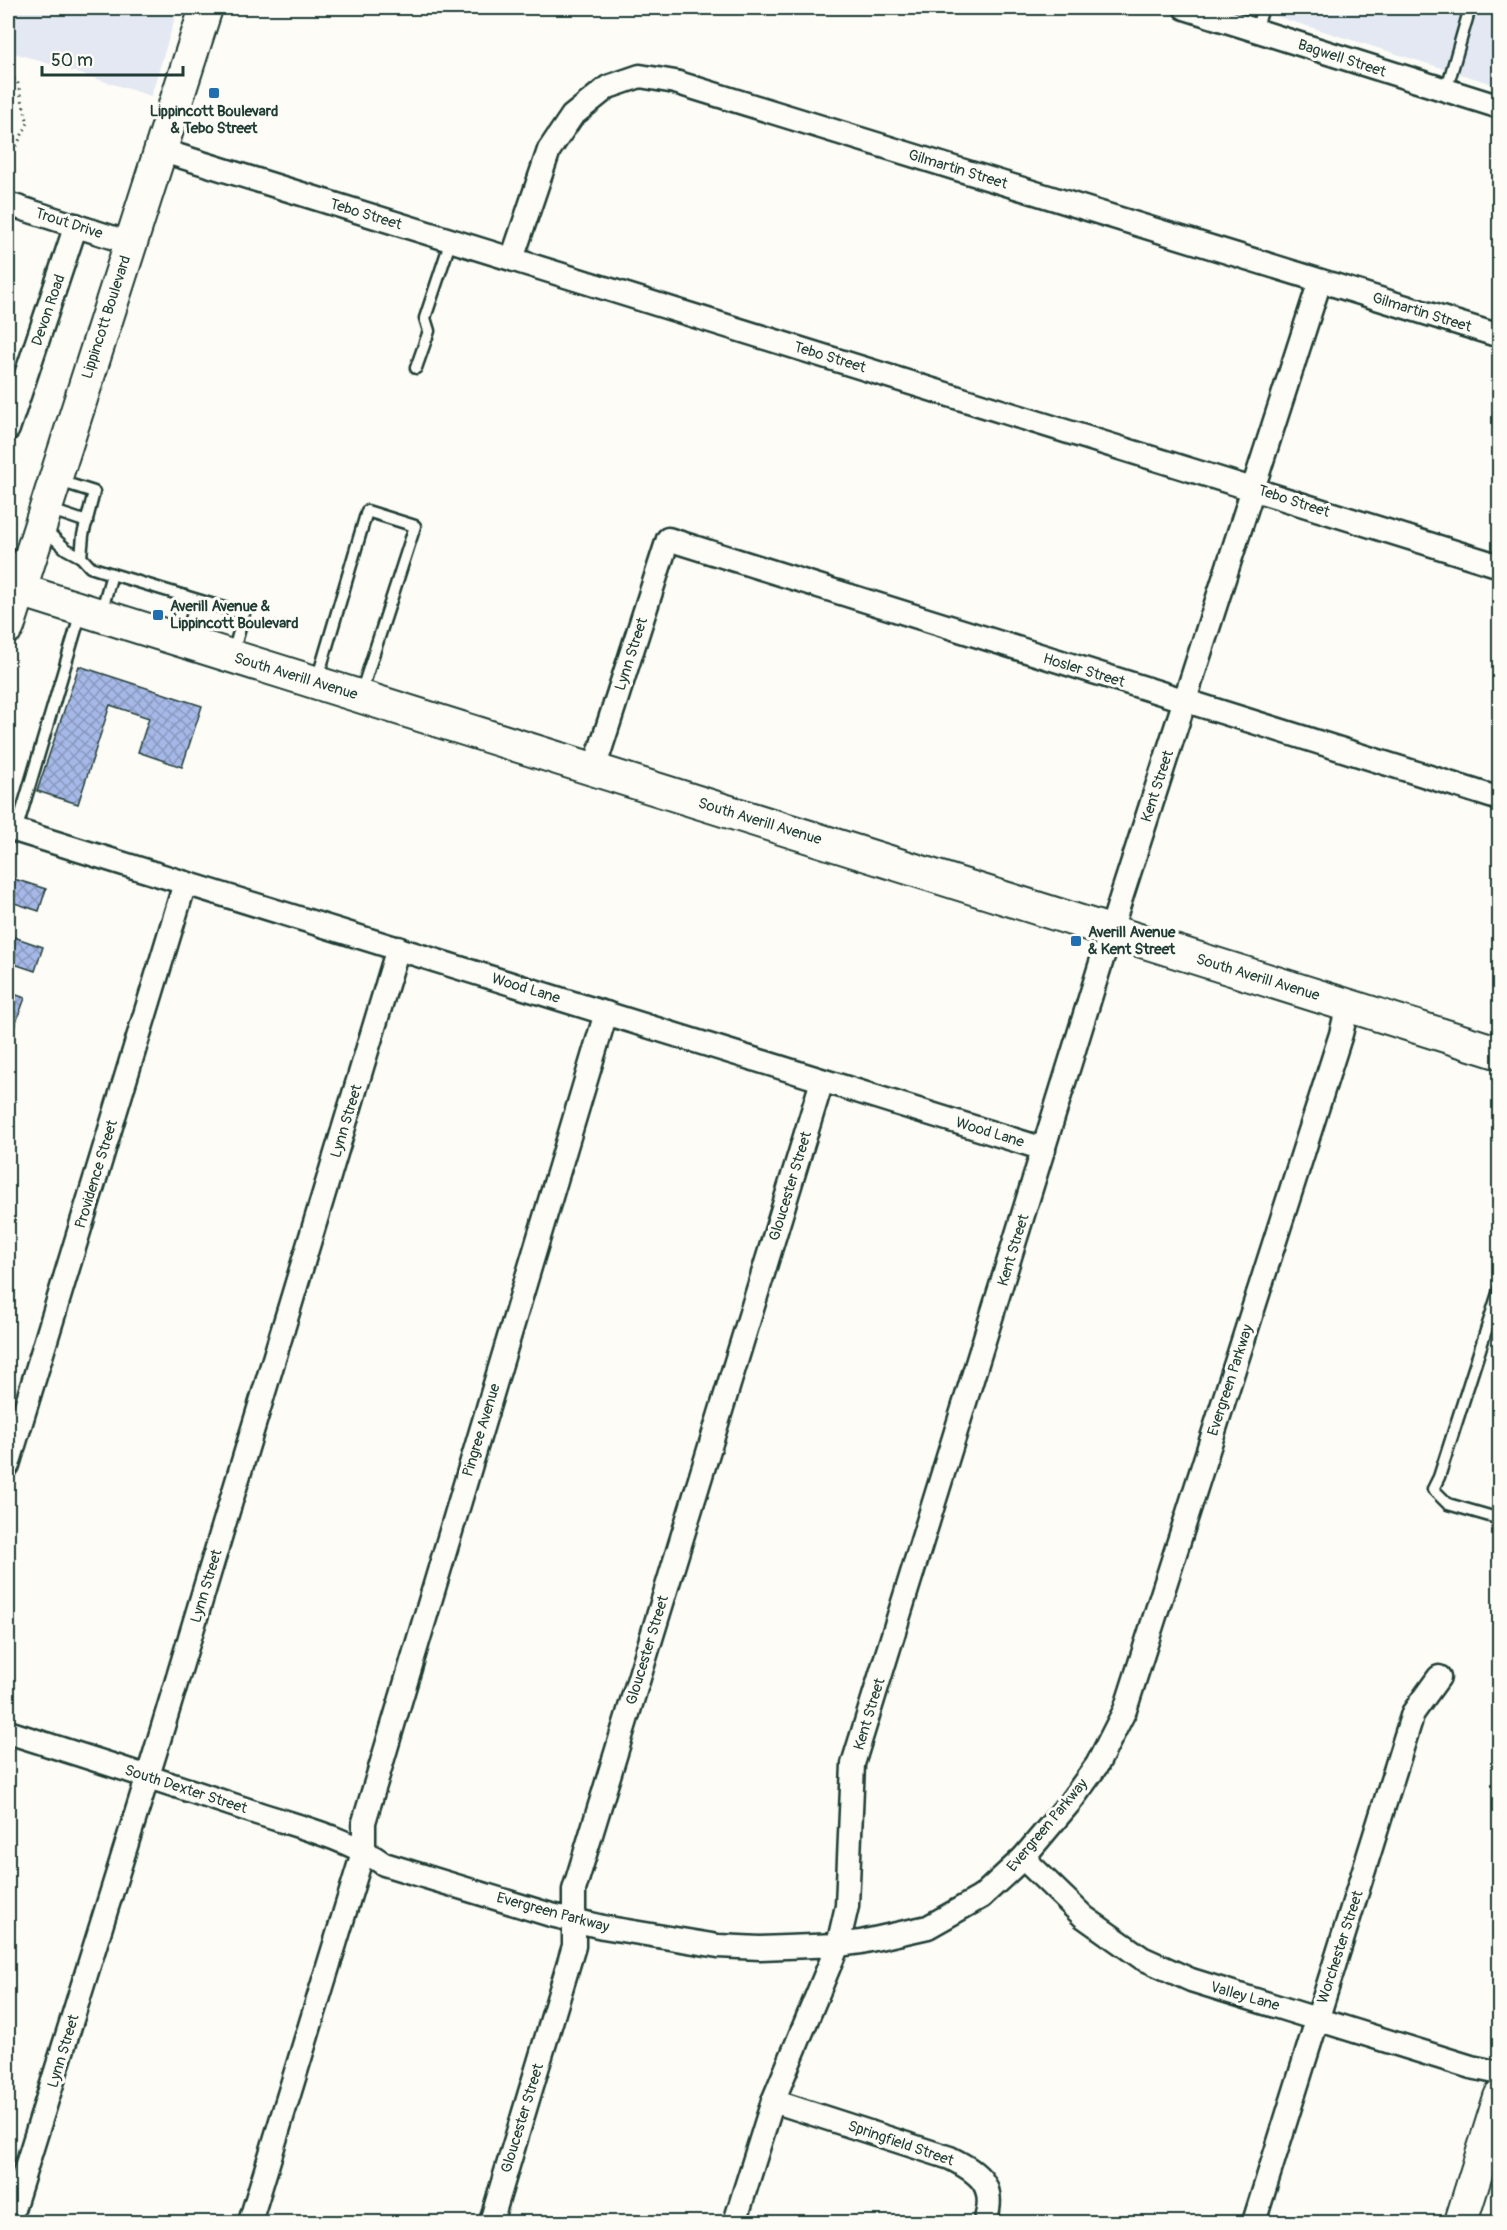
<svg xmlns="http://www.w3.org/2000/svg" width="1507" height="2230" viewBox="0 0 1507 2230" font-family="Pangolin,sans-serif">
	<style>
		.built { fill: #e3e8f2 }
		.building { fill: url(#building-cross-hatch); stroke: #1f3d34; stroke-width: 1.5 }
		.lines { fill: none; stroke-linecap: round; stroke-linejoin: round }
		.lane-casing { stroke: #1f3d34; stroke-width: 15 }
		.street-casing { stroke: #1f3d34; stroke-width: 27 }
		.secondary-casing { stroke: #1f3d34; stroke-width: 36 }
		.path { stroke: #1f3d34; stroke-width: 3; stroke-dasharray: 1.5 4.5; stroke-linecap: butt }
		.lane { stroke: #fdfcf7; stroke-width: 10 }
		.street { stroke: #fdfcf7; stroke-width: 22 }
		.secondary { stroke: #fdfcf7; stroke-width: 32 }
		.poi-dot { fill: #1f6fb2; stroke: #fdfcf7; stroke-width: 2 }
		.labels { text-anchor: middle; stroke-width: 6; stroke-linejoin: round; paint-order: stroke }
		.street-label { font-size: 15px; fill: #1f3d34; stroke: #fdfcf7 }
		.poi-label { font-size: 15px; font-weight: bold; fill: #1f3d34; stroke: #fdfcf7; text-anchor: start }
	</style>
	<defs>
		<pattern id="building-cross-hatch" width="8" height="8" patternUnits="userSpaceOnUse" patternTransform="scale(1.5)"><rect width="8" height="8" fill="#a6b8e7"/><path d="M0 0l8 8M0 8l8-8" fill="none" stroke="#8797bc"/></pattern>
	</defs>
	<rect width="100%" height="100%" fill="#fdfcf7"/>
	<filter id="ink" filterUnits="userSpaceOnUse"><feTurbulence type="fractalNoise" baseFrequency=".0167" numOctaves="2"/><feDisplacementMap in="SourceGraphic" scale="12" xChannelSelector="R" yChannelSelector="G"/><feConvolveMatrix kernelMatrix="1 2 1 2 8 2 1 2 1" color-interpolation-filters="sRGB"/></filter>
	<g filter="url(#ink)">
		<g class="built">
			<polygon points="8,8 178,8 151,96 8,51"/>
			<polygon points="1249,8 1499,8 1499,86"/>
		</g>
		<g class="building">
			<polygon points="79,666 202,706 182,767 138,752 149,718 110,705 78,804 37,791"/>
			<polygon points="8,877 46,889 39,911 8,901"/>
			<polygon points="8,935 43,947 35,971 8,962"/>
			<polygon points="8,992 25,998 9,1041 8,1041"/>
		</g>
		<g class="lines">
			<defs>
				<g id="lane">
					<polyline points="1256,30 1263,8"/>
					<polyline points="1446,91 1470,8"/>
					<polyline points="416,368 429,331 425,318 451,240"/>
					<polyline points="56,480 94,492 83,535 81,557 90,567 112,574"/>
					<polyline points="48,509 87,522"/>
					<polyline points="43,528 66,549 81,557"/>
					<polyline points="8,556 25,562"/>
					<polyline points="101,613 112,574 244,614 233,653"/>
					<polyline points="173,636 185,596"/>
					<polyline points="317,680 367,511 415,526 361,693"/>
					<polyline points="16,831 81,612"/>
					<polyline points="1500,1287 1439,1477 1433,1489 1448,1504 1500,1519"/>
				</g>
				<g id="street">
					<polyline points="1185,8 1500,107"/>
					<polyline points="160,150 1500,566"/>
					<polyline points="8,204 130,243"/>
					<polyline points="512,259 549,150 572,116 608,87 640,76 675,82 1500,336"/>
					<polyline points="8,429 76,225"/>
					<polyline points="594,769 668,539 1500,799"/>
					<polyline points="8,828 1044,1149"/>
					<polyline points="8,1465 185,883"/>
					<path d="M 8,1732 C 91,1758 174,1785 257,1813 C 300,1827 347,1838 384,1864 L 551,1915 L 603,1927 L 718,1946 L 760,1948 L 838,1945 L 861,1942 L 928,1927 L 981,1897 L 1023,1858 L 1071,1801 L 1097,1765 L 1125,1710 L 1341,1034 L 1348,1005"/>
					<polyline points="1023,1858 1084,1917 1142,1958 1191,1980 1471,2067 1500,2073"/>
					<path d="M 773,2101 L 950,2158 C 980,2173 997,2186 985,2222"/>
					<polyline points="9,2222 155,1753 398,948"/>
					<polyline points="250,2222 364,1849 364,1822 606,1013"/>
					<polyline points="491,2222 574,1946 574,1890 822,1081"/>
					<polyline points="735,2222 773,2101 838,1945 847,1906 853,1764 1121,898 1320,281"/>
					<polyline points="1254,2222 1413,1713 1439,1677"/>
				</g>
				<g id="secondary">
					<polyline points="20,590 1500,1053"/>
					<polyline points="8,627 206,8"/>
					<polyline points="1461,2222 1500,2097"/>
				</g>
			</defs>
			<use href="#lane" class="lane-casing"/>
			<use href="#street" class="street-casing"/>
			<use href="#secondary" class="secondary-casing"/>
			<polyline class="path" points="8,78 17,80 28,123 8,162"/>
			<use href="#lane" class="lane"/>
			<use href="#street" class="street"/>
			<use href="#secondary" class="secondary"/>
		</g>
	</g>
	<g class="poi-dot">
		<rect x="208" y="87" width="12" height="12" rx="3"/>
		<rect x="152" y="609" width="12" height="12" rx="3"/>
		<rect x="1070" y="935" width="12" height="12" rx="3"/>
	</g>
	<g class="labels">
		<g class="street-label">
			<text transform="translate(1342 58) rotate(18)" y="5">Bagwell Street</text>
			<text transform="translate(958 169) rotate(17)" y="5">Gilmartin Street</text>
			<text transform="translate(366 214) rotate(17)" y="5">Tebo Street</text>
			<text transform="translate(69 223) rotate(18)" y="5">Trout Drive</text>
			<text transform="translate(48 310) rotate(-71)" y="5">Devon Road</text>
			<text transform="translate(1422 312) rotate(17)" y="5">Gilmartin Street</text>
			<text transform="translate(106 317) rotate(-72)" y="5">Lippincott Boulevard</text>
			<text transform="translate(830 357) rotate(17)" y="5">Tebo Street</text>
			<text transform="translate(1294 501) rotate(18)" y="5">Tebo Street</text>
			<text transform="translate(631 654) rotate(-72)" y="5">Lynn Street</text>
			<text transform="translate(1084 670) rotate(17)" y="5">Hosler Street</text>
			<text transform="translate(296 676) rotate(17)" y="5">South Averill Avenue</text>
			<text transform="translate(1157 786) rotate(-72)" y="5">Kent Street</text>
			<text transform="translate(760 821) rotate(17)" y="5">South Averill Avenue</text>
			<text transform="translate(1258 977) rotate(17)" y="5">South Averill Avenue</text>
			<text transform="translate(526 988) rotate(17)" y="5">Wood Lane</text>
			<text transform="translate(346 1121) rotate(-73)" y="5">Lynn Street</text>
			<text transform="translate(990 1132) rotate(17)" y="5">Wood Lane</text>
			<text transform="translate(96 1174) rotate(-73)" y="5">Providence Street</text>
			<text transform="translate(790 1186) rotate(-73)" y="5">Gloucester Street</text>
			<text transform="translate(1013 1250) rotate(-73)" y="5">Kent Street</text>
			<text transform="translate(1230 1380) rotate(-72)" y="5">Evergreen Parkway</text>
			<text transform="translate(481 1430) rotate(-73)" y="5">Pingree Avenue</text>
			<text transform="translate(206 1586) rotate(-73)" y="5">Lynn Street</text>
			<text transform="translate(647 1650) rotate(-73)" y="5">Gloucester Street</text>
			<text transform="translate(869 1714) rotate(-73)" y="5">Kent Street</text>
			<text transform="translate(186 1789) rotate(18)" y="5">South Dexter Street</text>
			<text transform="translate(1047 1825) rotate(-50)" y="5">Evergreen Parkway</text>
			<text transform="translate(553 1912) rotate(15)" y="5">Evergreen Parkway</text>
			<text transform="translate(1340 1947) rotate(-72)" y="5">Worchester Street</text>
			<text transform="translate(1245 1996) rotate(16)" y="5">Valley Lane</text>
			<text transform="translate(63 2051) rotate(-73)" y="5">Lynn Street</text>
			<text transform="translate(522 2118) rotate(-73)" y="5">Gloucester Street</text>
			<text transform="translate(901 2143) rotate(19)" y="5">Springfield Street</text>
		</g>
		<g class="poi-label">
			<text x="214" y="116" text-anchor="middle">Lippincott Boulevard<tspan x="214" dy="17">&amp; Tebo Street</tspan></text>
			<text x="170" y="611">Averill Avenue &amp;<tspan x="170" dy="17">Lippincott Boulevard</tspan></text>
			<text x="1088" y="937">Averill Avenue<tspan x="1088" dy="17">&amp; Kent Street</tspan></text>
		</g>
	</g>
	<rect width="1507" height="2230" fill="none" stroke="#fdfcf7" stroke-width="30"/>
	<rect x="15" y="15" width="1477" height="2200" fill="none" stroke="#1f3d34" stroke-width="2" filter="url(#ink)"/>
	<path d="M42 66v9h141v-9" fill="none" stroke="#1f3d34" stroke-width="3"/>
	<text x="51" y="66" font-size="18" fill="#1f3d34" stroke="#fdfcf7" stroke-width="4.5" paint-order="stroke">50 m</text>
</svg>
